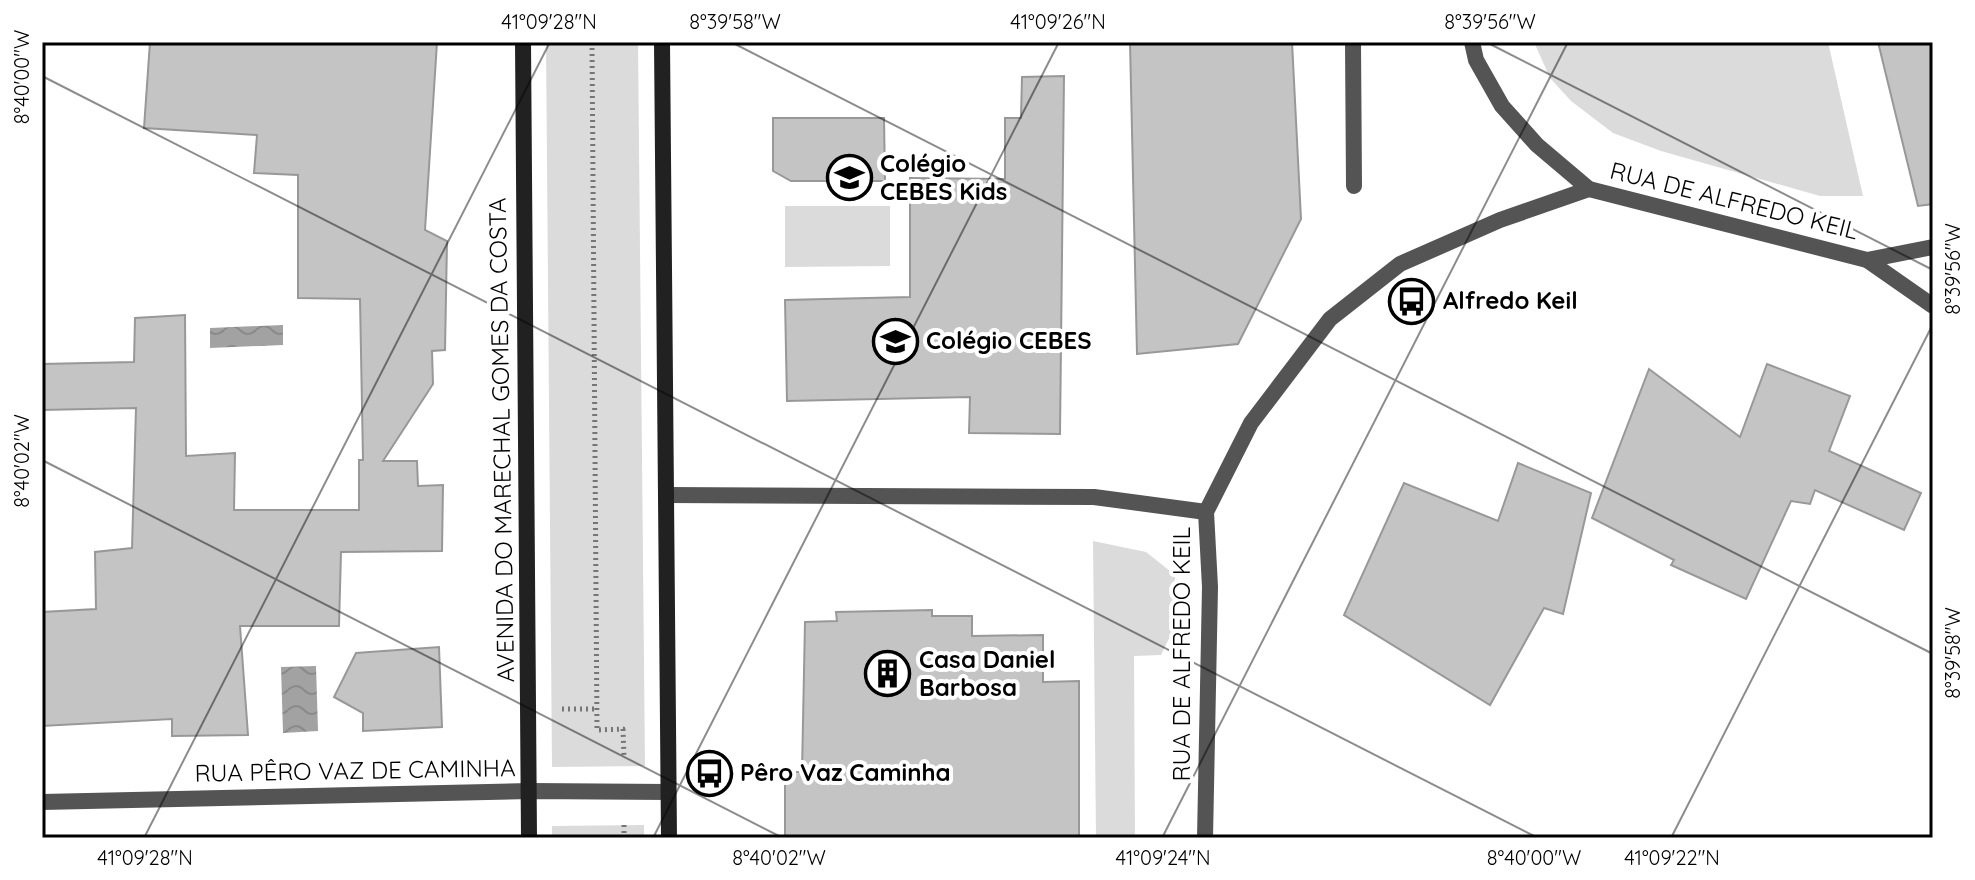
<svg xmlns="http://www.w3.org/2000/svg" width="1975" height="880" viewBox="0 0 1975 880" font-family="Quicksand,sans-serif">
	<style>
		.green { fill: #dbdbdb }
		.water { fill: url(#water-waves) }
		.building { fill: #c4c4c4; stroke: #989898; stroke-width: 2 }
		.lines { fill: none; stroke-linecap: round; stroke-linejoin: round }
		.path { stroke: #767676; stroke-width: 5; stroke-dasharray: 2 4; stroke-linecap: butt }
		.minor { stroke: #545454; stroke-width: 16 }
		.secondary { stroke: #212121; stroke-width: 16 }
		.ticks { fill: none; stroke: #000; stroke-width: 2; stroke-opacity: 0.45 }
		.labels { text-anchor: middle; stroke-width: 8; stroke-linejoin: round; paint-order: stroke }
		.poi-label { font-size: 24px; font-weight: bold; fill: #000; stroke: #fff; text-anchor: start }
		.street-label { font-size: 24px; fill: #000; stroke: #fff }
		.neatline { fill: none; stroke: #000; stroke-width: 3 }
		.ticks-label { font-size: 20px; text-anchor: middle; fill: #000 }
	</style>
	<defs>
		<pattern id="water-waves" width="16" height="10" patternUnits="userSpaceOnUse" patternTransform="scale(2)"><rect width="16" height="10" fill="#a2a2a2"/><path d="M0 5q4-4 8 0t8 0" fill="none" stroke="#8a8a8a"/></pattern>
	</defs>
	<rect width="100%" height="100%" fill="#fff"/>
	<g class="green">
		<polygon points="546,42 638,42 645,766 552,767"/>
		<polygon points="1534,42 1828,42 1863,196 1820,196 1661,151 1613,133 1571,101 1550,78"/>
		<polygon points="785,206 890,206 890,266 785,267"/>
		<polygon points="1093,541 1146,552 1175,575 1176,624 1161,655 1134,656 1135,838 1096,838"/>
		<polygon points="644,825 644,838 552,838 552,826"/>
	</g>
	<g class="water">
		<polygon points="283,325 283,345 210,348 210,328"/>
		<polygon points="316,666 318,731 283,733 281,667"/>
	</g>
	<g class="building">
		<polygon points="150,42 437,42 425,230 447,241 445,350 432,351 433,384 383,461 417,461 418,486 443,485 442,551 341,552 339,626 240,626 248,735 172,736 172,719 42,726 42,612 96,609 95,552 132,548 136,408 42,410 42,364 134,362 135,318 185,315 186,456 235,453 234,510 359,510 359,460 363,460 360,299 298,298 298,175 254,173 257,135 144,128"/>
		<polygon points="1130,42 1292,42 1301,219 1238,344 1137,354"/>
		<polygon points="1878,42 1933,42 1933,204 1918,206"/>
		<polygon points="1064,76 1060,434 969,433 970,397 787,401 785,300 910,297 910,178 1005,179 1005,118 1021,118 1022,77"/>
		<polygon points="773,118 884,118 885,181 791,181 773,171"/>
		<polygon points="1767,364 1850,396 1829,451 1921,493 1904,530 1815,490 1810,504 1791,501 1746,599 1671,565 1674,560 1592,518 1649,369 1740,437"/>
		<polygon points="1518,463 1591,493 1563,614 1544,608 1490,705 1344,615 1404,483 1498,521"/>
		<polygon points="932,610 932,616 972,616 972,636 1043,635 1043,682 1079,681 1079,838 785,838 785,772 802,772 805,622 837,621 836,612"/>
		<polygon points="439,647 442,727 363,731 363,713 334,697 356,653"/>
	</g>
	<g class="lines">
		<g class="path">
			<polyline points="592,42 597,730 623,729 624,758"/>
			<polyline points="562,709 596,709"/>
			<polyline points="624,825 624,838"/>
		</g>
		<g class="minor">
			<polyline points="1353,42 1354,186"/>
			<polyline points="1472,42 1476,60 1502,106 1537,145 1589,189 1867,260 1933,306"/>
			<polyline points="1867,260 1933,247"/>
			<polyline points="666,495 1094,497 1206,512"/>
			<polyline points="42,802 530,791 668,792"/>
			<polyline points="1205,838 1210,587 1206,512 1251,423 1330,319 1400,264 1500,220 1589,189"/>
		</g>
		<g class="secondary">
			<polyline points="523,42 529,838"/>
			<polyline points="662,42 669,838"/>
		</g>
	</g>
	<path class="ticks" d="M 731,42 L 1933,654M 1486,42 L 1933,270M 42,76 L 1538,838M 42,460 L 783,838M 144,838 L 550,42M 653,838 L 1059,42M 1162,838 L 1568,42M 1671,838 L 1933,324"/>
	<defs>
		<symbol id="school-ring" viewBox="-11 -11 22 22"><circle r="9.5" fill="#fff" stroke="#000" stroke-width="1.5"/><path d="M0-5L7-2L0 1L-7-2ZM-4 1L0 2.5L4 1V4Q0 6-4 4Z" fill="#000"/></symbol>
		<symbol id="bus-ring" viewBox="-11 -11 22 22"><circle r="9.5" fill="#fff" stroke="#000" stroke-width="1.5"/><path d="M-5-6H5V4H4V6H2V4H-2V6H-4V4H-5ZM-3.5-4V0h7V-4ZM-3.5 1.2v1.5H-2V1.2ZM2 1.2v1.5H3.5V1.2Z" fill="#000"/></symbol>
		<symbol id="building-ring" viewBox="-11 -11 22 22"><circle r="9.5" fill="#fff" stroke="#000" stroke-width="1.5"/><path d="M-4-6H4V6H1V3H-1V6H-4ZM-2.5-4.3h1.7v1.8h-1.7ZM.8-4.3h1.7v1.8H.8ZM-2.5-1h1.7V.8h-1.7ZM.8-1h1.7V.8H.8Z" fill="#000"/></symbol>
	</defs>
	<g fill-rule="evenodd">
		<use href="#school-ring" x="824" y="152" width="51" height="51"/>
		<use href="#bus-ring" x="1386" y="276" width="51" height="51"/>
		<use href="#school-ring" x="870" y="316" width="51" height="51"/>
		<use href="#building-ring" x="862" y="648" width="51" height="51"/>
		<use href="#bus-ring" x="684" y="748" width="51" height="51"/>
	</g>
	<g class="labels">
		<g class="poi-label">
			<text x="880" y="172">Colégio<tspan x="880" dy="28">CEBES Kids</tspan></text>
			<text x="1443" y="309">Alfredo Keil</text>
			<text x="926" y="349">Colégio CEBES</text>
			<text x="919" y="668">Casa Daniel<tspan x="919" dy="28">Barbosa</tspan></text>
			<text x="740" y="781">Pêro Vaz Caminha</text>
		</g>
		<g class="street-label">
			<text transform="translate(1734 201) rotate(14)" y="8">RUA DE ALFREDO KEIL</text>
			<text transform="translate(502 440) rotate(-91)" y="8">AVENIDA DO MARECHAL GOMES DA COSTA</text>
			<text transform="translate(1182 654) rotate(-90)" y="8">RUA DE ALFREDO KEIL</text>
			<text transform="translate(355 771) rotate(-1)" y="8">RUA PÊRO VAZ DE CAMINHA</text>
		</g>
	</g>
	<rect width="1975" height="880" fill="none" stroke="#ffffff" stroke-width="88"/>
	<rect x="44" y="44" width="1887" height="792" class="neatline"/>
	<g class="ticks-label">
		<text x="549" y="29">41°09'28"N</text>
		<text x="735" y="29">8°39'58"W</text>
		<text x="1058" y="29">41°09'26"N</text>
		<text x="1490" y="29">8°39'56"W</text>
		<text transform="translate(22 77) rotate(-90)" y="7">8°40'00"W</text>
		<text transform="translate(1953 269) rotate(-90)" y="7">8°39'56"W</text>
		<text transform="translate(22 461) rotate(-90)" y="7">8°40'02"W</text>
		<text transform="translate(1953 653) rotate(-90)" y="7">8°39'58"W</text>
		<text x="145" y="865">41°09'28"N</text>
		<text x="779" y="865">8°40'02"W</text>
		<text x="1163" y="865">41°09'24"N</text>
		<text x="1534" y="865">8°40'00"W</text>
		<text x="1672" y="865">41°09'22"N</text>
	</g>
</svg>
